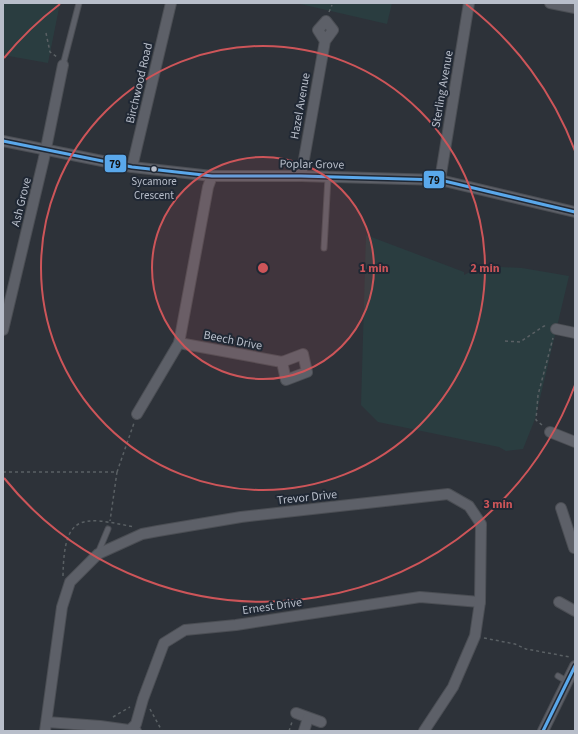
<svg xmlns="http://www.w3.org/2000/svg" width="578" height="734" viewBox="0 0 578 734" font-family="'Source Sans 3',sans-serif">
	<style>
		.green { fill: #2a3d40 }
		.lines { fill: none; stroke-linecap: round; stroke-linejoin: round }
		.service-casing { stroke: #4b4e54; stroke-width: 7 }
		.minor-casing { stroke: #4b4e54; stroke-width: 12 }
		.path { stroke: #5a6064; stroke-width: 1.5; stroke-dasharray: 3 3; stroke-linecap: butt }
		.service { stroke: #5d6068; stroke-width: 5 }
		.minor { stroke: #5d6068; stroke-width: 10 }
		.bus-1-casing { stroke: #202834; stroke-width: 6 }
		.bus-1 { stroke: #5aa8eb; stroke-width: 3 }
		.ring { fill: none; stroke: #cd5559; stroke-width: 2 }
		.bus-dot { fill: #b8beca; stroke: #202834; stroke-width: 1.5 }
		.labels { text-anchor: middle; stroke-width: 4; stroke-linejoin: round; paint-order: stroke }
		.bus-label { font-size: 11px; fill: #b8beca; stroke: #202834 }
		.street-label { font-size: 12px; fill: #b8beca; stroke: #202834 }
		.centre { fill: #cd5559; stroke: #202834; stroke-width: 2 }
		.ring-label { font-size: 12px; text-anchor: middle; font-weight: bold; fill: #cd5559; stroke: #202834; stroke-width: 4; stroke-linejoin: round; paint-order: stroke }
		.line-badge { stroke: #202834; stroke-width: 1.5 }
		.pale-badge-label { font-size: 11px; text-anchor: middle; font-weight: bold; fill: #111 }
	</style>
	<rect width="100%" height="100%" fill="#2d3239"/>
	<g class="green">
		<polygon points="3,3 60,3 48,63 3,55"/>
		<polygon points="296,3 392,3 387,24"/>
		<polygon points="366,235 464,272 464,275 482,266 522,268 569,276 535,419 523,449 506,451 499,447 378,422 361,405"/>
	</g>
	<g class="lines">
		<defs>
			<g id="service">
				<polyline points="63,65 79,3"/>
				<polyline points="324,248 328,177"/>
				<polyline points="98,553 108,529"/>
				<polyline points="558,676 568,682"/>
			</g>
			<g id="minor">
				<polyline points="550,3 575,8"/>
				<polyline points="3,141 132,167 212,176 301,176 440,180 575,212"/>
				<polyline points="132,167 171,3"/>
				<polyline points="301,176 325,41 333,30 326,21 318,30 325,41"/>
				<polyline points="440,180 469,3"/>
				<polyline points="556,329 575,333"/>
				<polyline points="3,330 44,158 63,65"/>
				<polyline points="179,343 282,362 303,354 307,372 286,380 282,362"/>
				<polyline points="137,414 179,343 208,187 212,176"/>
				<polyline points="550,432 575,442"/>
				<polyline points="561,508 574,548"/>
				<polyline points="559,602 575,611"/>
				<polyline points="296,713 321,722"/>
				<polyline points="47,722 100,726 136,731"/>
				<polyline points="131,729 136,724 143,699 164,643 185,630 236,625 420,597 480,602"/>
				<polyline points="45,731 62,607 70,582 98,554 142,534 158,531 241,517 448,494 469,506 481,524 480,602 475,636 453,687 424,731"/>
				<polyline points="304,731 308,718"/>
				<polyline points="543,731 575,666"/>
			</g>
		</defs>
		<use href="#service" class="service-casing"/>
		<use href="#minor" class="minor-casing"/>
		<g class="path">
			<polyline points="329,12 332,5"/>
			<polyline points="46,33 50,52 57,57"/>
			<polyline points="505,341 520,342 544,326 547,326"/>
			<polyline points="542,425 536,420 538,395 553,338"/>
			<polyline points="3,472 117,472 110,521"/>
			<polyline points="117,472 134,423"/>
			<path d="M 63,576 C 64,513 81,516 134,527"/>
			<polyline points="484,638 515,644 526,649 570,657"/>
			<polyline points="150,709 162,731"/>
			<polyline points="113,717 130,707"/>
			<polyline points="289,731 292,722"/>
		</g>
		<use href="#service" class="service"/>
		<use href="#minor" class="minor"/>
		<defs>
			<g id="bus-1">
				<polyline points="3,141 132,167 212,176 301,176 440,180 575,212"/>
				<polyline points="543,731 575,666"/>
			</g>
		</defs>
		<use href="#bus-1" class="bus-1-casing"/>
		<use href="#bus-1" class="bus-1"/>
	</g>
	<circle cx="263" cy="268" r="111" fill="#cd5559" fill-opacity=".12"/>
	<g class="ring">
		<circle cx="263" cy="268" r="111"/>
		<circle cx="263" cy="268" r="222"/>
		<path d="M575 385A333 333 0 0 1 4 478M4 58A333 333 0 0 1 60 4M466 4A333 333 0 0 1 575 151"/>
	</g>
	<circle class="bus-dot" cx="154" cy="169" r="3.5"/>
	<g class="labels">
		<g class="bus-label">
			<text x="154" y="185">Sycamore<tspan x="154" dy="14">Crescent</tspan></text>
		</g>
		<g class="street-label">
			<text transform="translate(139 83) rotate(-77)" y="4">Birchwood Road</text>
			<text transform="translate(442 89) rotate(-80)" y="4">Sterling Avenue</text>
			<text transform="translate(300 106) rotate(-80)" y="4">Hazel Avenue</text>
			<text transform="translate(312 164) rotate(1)" y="4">Poplar Grove</text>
			<text transform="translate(21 202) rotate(-76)" y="4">Ash Grove</text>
			<text transform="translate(233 340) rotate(11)" y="4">Beech Drive</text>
			<text transform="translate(307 497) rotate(-6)" y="4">Trevor Drive</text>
			<text transform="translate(272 606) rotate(-8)" y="4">Ernest Drive</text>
		</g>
	</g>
	<circle cx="263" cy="268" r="6" class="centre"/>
	<g class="ring-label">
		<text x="374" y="272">1 min</text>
		<text x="485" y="272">2 min</text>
		<text x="498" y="508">3 min</text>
	</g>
	<g class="line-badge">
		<rect x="104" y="154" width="23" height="19" rx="4" fill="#5aa8eb"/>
		<rect x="423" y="170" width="22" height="19" rx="4" fill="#5aa8eb"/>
	</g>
	<g class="pale-badge-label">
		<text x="115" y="168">79</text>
		<text x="434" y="184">79</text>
	</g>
	<rect width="578" height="734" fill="none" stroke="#b8beca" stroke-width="8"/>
</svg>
